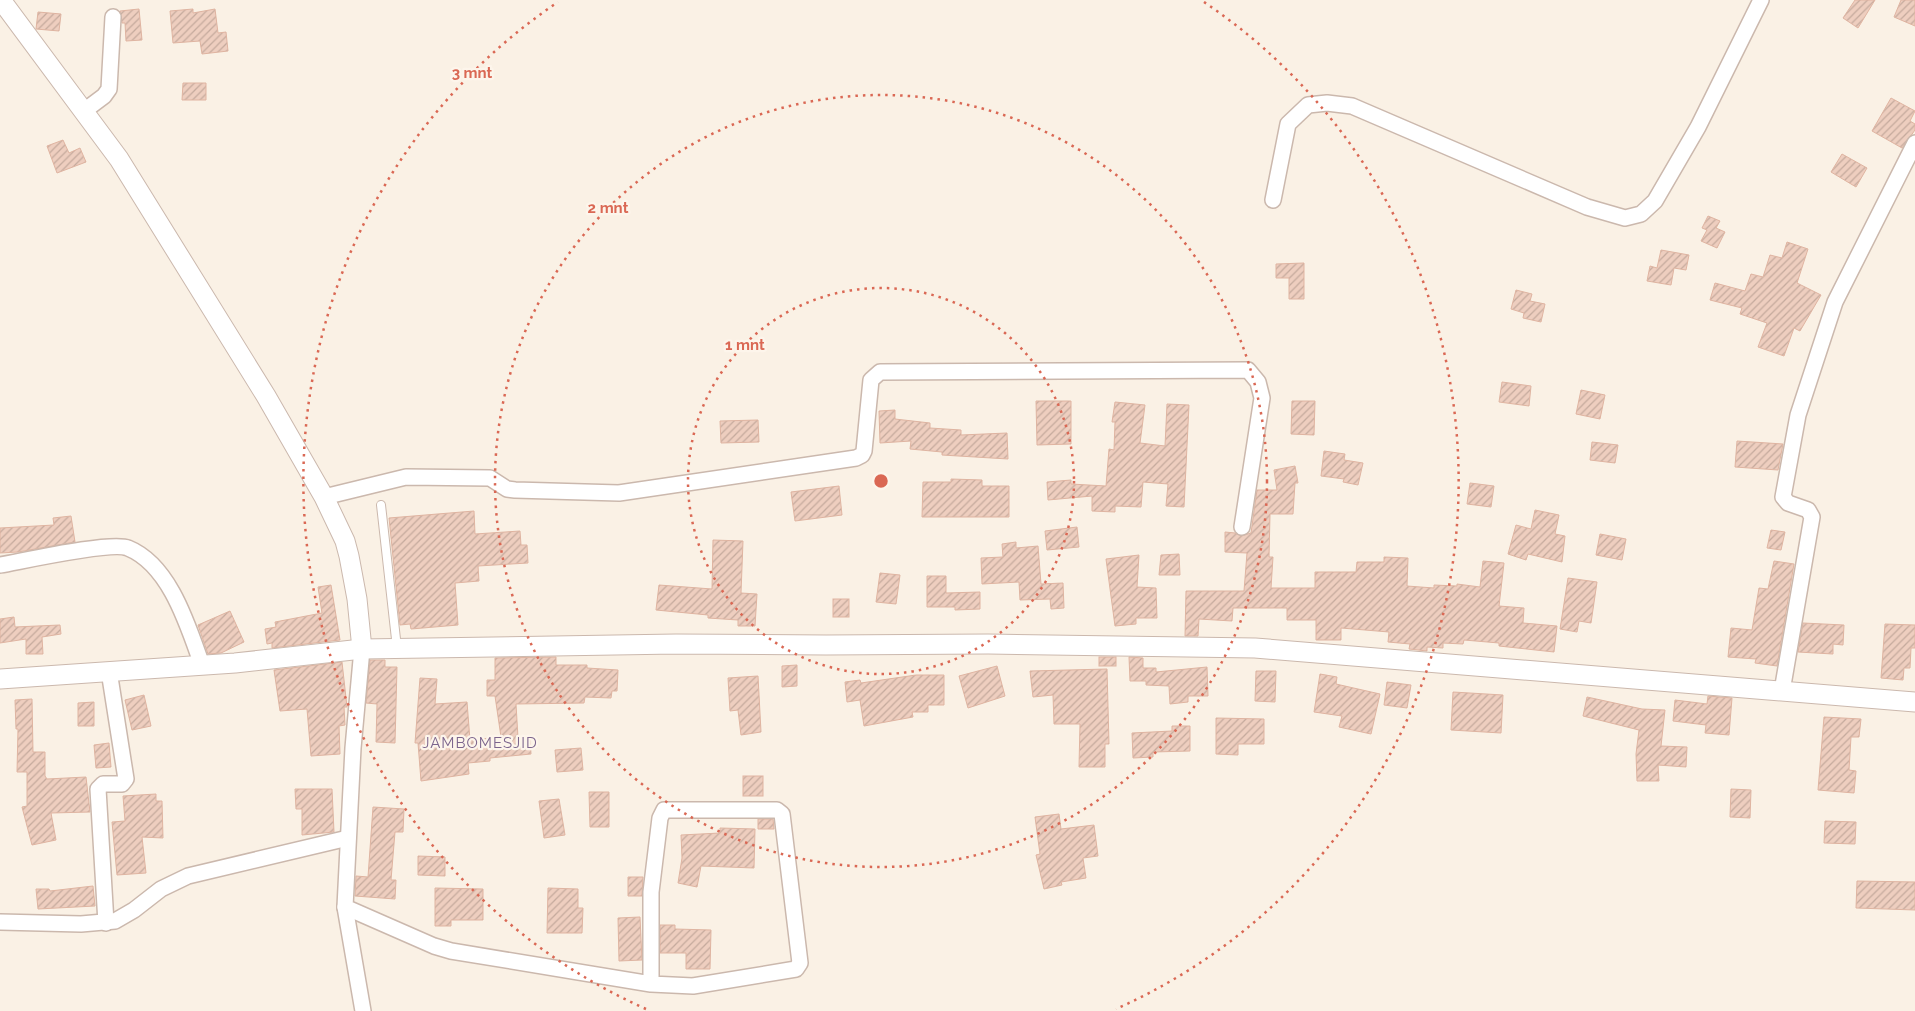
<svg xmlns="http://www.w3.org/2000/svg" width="1915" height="1011" viewBox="0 0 1915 1011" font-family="Raleway,sans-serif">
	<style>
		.building { fill: url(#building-hatch); stroke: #dfb4a1 }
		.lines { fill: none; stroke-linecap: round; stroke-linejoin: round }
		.service-casing { stroke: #cbb8ad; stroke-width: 10 }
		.minor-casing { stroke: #cbb8ad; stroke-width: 18 }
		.tertiary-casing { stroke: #cbb8ad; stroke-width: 21 }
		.service { stroke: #fff; stroke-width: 8 }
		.minor { stroke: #fff; stroke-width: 15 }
		.tertiary { stroke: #fff; stroke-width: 19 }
		.ring { fill: none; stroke: #da6854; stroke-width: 2.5; stroke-dasharray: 2.5 5 }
		.labels { text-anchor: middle; stroke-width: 4.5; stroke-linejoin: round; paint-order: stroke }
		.quarter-label { font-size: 15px; letter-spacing: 1px; fill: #7c658d; stroke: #fdf5eb }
		.centre { fill: #da6854; stroke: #fdf5eb; stroke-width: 2.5 }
		.ring-label { font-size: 15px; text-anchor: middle; font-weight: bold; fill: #da6854; stroke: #fdf5eb; stroke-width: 4.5; stroke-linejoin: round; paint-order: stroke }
	</style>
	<defs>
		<pattern id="building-hatch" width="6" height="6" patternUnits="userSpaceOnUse" patternTransform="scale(1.25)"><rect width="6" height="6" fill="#eecebf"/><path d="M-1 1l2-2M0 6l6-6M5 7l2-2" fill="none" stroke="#c5aa9d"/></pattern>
	</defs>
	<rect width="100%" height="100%" fill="#faf1e5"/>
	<g class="building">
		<polygon points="1855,0 1875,0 1858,28 1843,18"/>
		<polygon points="1901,0 1915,0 1915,26 1894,17"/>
		<polygon points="139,9 142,40 126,41 125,23 122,23 120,11"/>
		<polygon points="193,9 193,13 215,9 218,33 226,32 228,51 202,54 200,41 173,43 170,11"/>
		<polygon points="38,12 61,14 59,31 36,29"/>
		<polygon points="183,83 206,83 206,100 182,100"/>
		<polygon points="1891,98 1915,111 1910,121 1915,124 1915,130 1902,148 1872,131"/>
		<polygon points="63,140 69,153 80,148 86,162 57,173 47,146"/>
		<polygon points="1842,154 1867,168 1856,187 1831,172"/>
		<polygon points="1708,216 1720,221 1716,228 1725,232 1717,248 1701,241 1707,230 1702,228"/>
		<polygon points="1787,242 1808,249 1797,283 1821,295 1800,331 1794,328 1784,356 1758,347 1767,323 1740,314 1742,308 1710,300 1715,283 1745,291 1751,274 1763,277 1770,255 1782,258"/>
		<polygon points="1661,250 1689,255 1686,270 1674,268 1671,285 1647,281 1650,266 1657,268"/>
		<polygon points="1304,263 1304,299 1289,299 1289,278 1276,278 1276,264"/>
		<polygon points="1516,290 1532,294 1530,301 1545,304 1541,322 1523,318 1524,313 1511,309"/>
		<polygon points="1502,382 1531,386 1529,406 1499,402"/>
		<polygon points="1581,390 1605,395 1600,419 1576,414"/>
		<polygon points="1036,401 1071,401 1071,444 1037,445"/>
		<polygon points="1292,401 1315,401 1314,435 1291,434"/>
		<polygon points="1115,402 1145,405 1140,443 1165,446 1167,404 1189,405 1184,507 1166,506 1168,484 1143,482 1141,507 1115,506 1115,512 1092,511 1092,496 1048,500 1047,482 1071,480 1071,484 1106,486 1109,449 1114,450 1115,422 1112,422"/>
		<polygon points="895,410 895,419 930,423 930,428 961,430 961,435 1007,433 1008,459 942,455 942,452 910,449 911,441 880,443 879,411"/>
		<polygon points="758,420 759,442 721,443 720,421"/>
		<polygon points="1737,441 1783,444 1778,470 1735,467"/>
		<polygon points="1592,442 1618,445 1615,463 1590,460"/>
		<polygon points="1324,451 1345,454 1344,460 1363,463 1358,485 1343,482 1344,479 1321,476"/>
		<polygon points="1295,466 1298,483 1295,483 1293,514 1270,514 1269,557 1273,557 1271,588 1315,588 1315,572 1356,572 1357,562 1384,562 1384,557 1408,558 1407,586 1434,588 1434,585 1457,586 1457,584 1480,587 1483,561 1504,563 1499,606 1524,608 1523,623 1557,626 1554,652 1499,646 1499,643 1464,640 1463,644 1443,643 1443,648 1427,647 1427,651 1409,649 1410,644 1388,642 1389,632 1341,628 1341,640 1316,640 1316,620 1287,620 1287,608 1233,608 1232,621 1199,619 1198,636 1185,636 1186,591 1244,591 1247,553 1225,552 1225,532 1235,533 1241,536 1251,533 1257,490 1277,490 1274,470"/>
		<polygon points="951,479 982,480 982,486 1009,486 1009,517 922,517 923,482 951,482"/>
		<polygon points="1470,483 1494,486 1491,507 1467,504"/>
		<polygon points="839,486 842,515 795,521 791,492"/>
		<polygon points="1535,510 1559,515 1555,534 1565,536 1562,562 1528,554 1526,560 1508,554 1516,525 1531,529"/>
		<polygon points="474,511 475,534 520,531 521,545 527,545 528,563 478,566 479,581 455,583 458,625 411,629 410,624 400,625 389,518"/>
		<polygon points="71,516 75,542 18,552 0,553 0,528 54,525 53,518"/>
		<polygon points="1077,527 1079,547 1047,550 1045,531"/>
		<polygon points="1771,530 1785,532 1781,550 1767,548"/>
		<polygon points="1600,534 1626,539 1622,560 1596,555"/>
		<polygon points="713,540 743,541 741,593 757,594 755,626 738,626 738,620 708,618 708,615 656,610 659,585 712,589"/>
		<polygon points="1016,542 1016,548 1038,546 1041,584 1063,583 1064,608 1051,609 1050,599 1020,600 1019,582 982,584 981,558 1003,557 1002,544"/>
		<polygon points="1179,554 1180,575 1159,575 1161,555"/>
		<polygon points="1139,555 1137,587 1156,588 1157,618 1136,618 1136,624 1115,626 1106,559"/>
		<polygon points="1774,561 1794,564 1777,666 1755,663 1756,659 1728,657 1731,628 1752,630 1759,588 1768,589"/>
		<polygon points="880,573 900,575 896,604 876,602"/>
		<polygon points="927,576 946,576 946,593 980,592 980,609 955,610 955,607 927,607"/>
		<polygon points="1568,578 1597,582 1591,623 1579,621 1577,632 1560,629"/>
		<polygon points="331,585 340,640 272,648 272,643 267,644 265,629 276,627 275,622 322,613 318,587"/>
		<rect x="833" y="599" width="16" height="18"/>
		<polygon points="230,611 244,642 221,653 208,654 198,625"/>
		<polygon points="14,617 15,627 60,625 61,634 42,637 43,654 26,654 26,639 0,643 0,619"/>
		<polygon points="1803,623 1844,625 1843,645 1833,644 1833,654 1798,652"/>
		<polygon points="1885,624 1915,625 1915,648 1911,648 1910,668 1904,668 1903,680 1881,678"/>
		<polygon points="556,657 556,665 587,665 587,668 618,670 617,691 612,691 611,698 585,697 584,703 516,704 518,738 530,737 531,754 490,758 490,761 468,763 469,774 421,781 418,743 415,743 420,678 437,679 435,704 467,702 470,740 501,737 495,696 487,696 487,680 495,680 495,658"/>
		<rect x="1099" y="657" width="17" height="9"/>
		<polygon points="1129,657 1143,658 1143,668 1156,668 1156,672 1207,667 1208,696 1188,696 1188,702 1170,704 1169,686 1146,685 1146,681 1130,681"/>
		<polygon points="370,660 385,660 385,667 397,667 395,743 376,742 377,704 366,703"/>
		<polygon points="342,662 347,707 344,707 345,725 339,726 340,754 311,756 307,709 280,711 274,670"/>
		<polygon points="797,665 797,686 782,687 782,666"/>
		<polygon points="997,666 1005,696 968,708 959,676"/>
		<polygon points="1107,669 1109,744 1105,744 1105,767 1079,767 1080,724 1054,724 1053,695 1033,697 1030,671"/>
		<polygon points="1256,671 1276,671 1275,702 1255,701"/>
		<polygon points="1320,674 1337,677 1336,684 1380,694 1371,734 1339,727 1342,716 1314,712"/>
		<polygon points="916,675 944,675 944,705 928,705 928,712 912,712 913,717 864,726 860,700 847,702 845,682 860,680 861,683"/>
		<polygon points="758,676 761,732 741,735 738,710 730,711 728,678"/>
		<polygon points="1387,682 1411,685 1407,708 1384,705"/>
		<polygon points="1453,692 1503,695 1501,733 1451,730"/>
		<polygon points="144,695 151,726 132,730 125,700"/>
		<polygon points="1708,696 1732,698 1729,735 1705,733 1706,725 1673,721 1675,700 1707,704"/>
		<polygon points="1587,697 1642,709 1665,710 1661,746 1687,747 1686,767 1658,765 1659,781 1637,781 1636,754 1639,730 1583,716"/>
		<polygon points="32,699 33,752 45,752 45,776 47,779 86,777 90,812 51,813 56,840 32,845 22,807 27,806 27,772 17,772 18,729 16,729 15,700"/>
		<polygon points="94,702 94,726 78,726 78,703"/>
		<polygon points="1824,717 1861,719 1859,737 1851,737 1849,770 1856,771 1854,793 1818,790"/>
		<polygon points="1216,718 1264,719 1264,744 1238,744 1238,755 1216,754"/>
		<polygon points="1172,726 1190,726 1190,751 1153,752 1153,757 1133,758 1132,733 1172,731"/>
		<polygon points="109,743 111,767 96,768 94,745"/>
		<polygon points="581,748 583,770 557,772 555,750"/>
		<rect x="743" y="776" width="20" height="20"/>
		<polygon points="295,789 332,789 334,832 302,835 302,809 296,809"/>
		<polygon points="1731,789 1751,790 1750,818 1730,817"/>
		<polygon points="589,792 609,792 609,827 590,827"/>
		<polygon points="156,794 156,801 162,801 163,838 142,837 146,873 117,875 112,822 125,821 123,796"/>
		<polygon points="559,799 565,835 544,838 539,801"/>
		<polygon points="373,807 404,809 403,832 395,832 391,880 396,880 395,899 355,896 356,876 368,877"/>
		<polygon points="1059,814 1061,829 1094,825 1098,856 1083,858 1086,878 1061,882 1062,885 1044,889 1036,855 1040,854 1035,817"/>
		<polygon points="758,819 773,819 774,829 758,829"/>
		<polygon points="1825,821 1856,822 1855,844 1824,843"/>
		<polygon points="720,828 755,829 754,868 701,866 697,887 678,883 682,858 681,835 720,833"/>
		<polygon points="418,856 445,857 445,876 418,875"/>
		<polygon points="628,877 643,877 642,896 628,896"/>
		<polygon points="1857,881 1915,882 1915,910 1856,908"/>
		<polygon points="93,886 95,906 38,909 36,889 49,889 50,891"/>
		<polygon points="435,888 483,889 483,920 451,920 451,926 435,926"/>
		<polygon points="548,888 578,889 578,908 583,908 582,933 547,933"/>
		<polygon points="640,917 642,960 619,961 618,918"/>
		<polygon points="660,925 675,925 675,929 711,930 710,969 686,969 686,953 660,953"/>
	</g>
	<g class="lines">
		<defs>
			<polyline id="service" points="381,505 397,648"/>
			<g id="minor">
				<polyline points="84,111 104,96 109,89 113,17"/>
				<polyline points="1273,200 1288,124 1308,105 1327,103 1352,106 1587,207 1625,218 1641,214 1655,201 1698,127 1761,0"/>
				<polyline points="324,497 406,477 490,478 507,489 515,490 619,493 856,458 862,455 864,451 871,380 880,372 1248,370 1258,382 1262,398 1242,527"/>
				<path d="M 0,565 C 23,561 112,541 128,548 C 170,565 188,626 202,665"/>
				<polyline points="362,649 353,748 345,907 434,946 451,951 651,984 693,986 796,969 800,963 782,814 777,810 664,810 660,818 651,892 651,984"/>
				<polyline points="1782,691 1812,517 1808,510 1788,503 1783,497 1798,415 1835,302 1915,143"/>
				<polyline points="345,907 363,1011"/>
				<polyline points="0,922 81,924 115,921 134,910 161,889 188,876 348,838"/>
				<polyline points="106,923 98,789 103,784 122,784 126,779 109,671"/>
			</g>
			<g id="tertiary">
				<polyline points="1,0 119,159 266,396 324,497 345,541 349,556 357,599 362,649"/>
				<polyline points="0,679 235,663 362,649 676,644 826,645 988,644 1255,648 1915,702"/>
			</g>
		</defs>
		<use href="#service" class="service-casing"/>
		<use href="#minor" class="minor-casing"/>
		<use href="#tertiary" class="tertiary-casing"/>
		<use href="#service" class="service"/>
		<use href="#minor" class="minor"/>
		<use href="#tertiary" class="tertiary"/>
	</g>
	<g class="ring">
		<circle cx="881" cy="481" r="193"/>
		<circle cx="881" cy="481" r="386"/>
		<path d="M646 1009A578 578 0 0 1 558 2M1204 2A578 578 0 0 1 1116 1009"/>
	</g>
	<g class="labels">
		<g class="quarter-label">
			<text x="480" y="748">JAMBOMESJID</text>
		</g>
	</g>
	<circle cx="881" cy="481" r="8" class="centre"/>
	<g class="ring-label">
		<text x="472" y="78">3 mnt</text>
		<text x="608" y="213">2 mnt</text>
		<text x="745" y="350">1 mnt</text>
	</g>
</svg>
